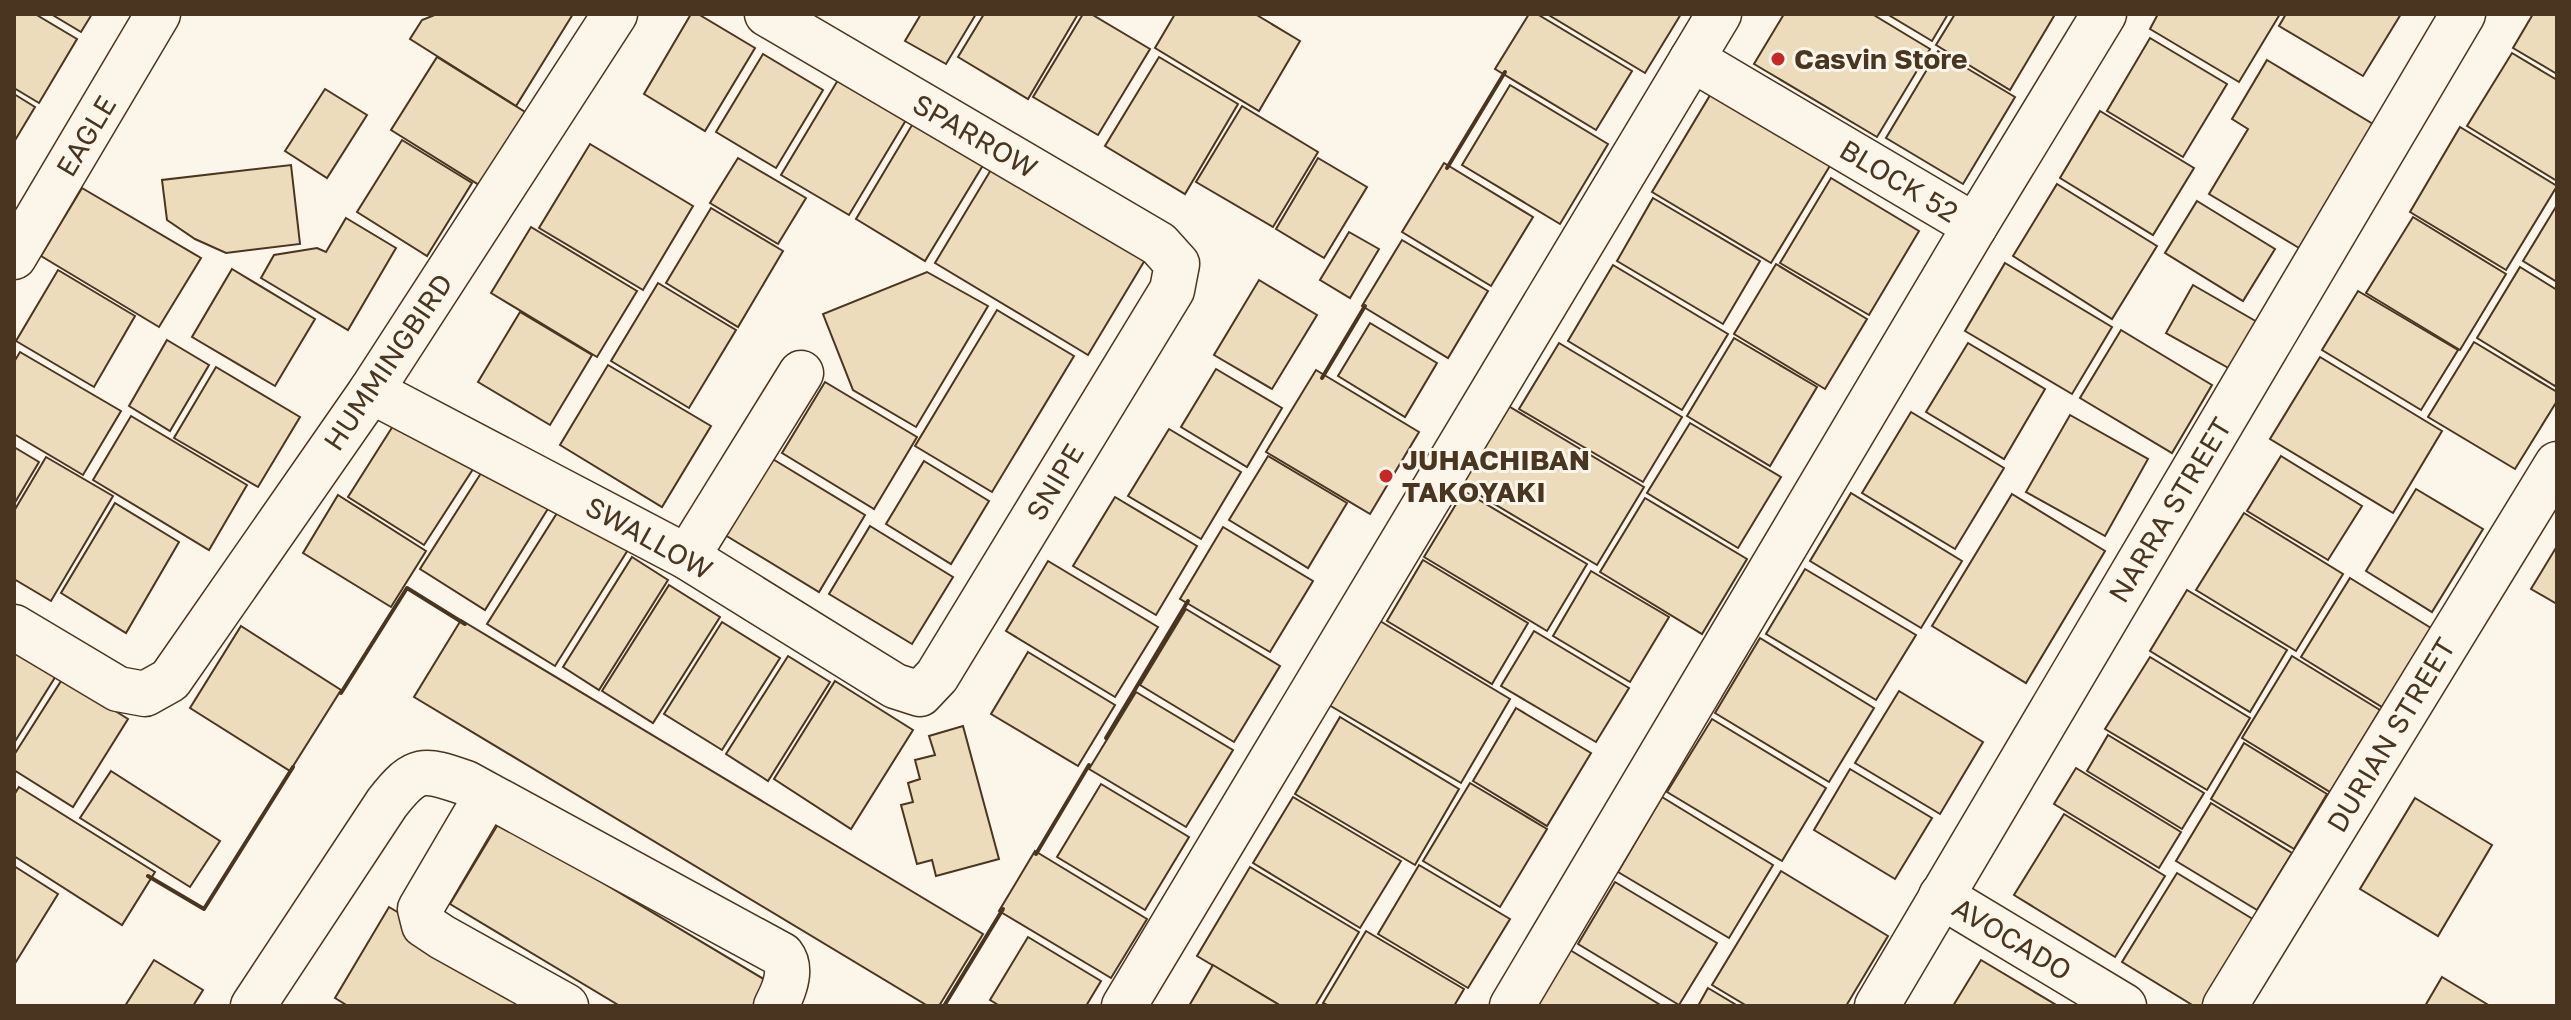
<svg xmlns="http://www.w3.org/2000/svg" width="2571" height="1020" viewBox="0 0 2571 1020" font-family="'Golos Text',sans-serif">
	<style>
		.building { fill: #ecdcbc; stroke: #4a3520; stroke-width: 2 }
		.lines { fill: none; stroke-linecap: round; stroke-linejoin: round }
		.street-casing { stroke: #4a3520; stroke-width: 47 }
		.secondary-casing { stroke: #4a3520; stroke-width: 47 }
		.street { stroke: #fbf6e9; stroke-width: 44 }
		.secondary { stroke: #fbf6e9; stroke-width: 44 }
		.wall { stroke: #4a3520; stroke-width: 4 }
		.poi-dot { fill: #c62828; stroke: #fbf6e9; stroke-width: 3 }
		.labels { text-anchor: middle; stroke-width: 6; stroke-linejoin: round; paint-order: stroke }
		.poi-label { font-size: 28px; font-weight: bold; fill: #4a3520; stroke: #fbf6e9; text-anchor: start }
		.street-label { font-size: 28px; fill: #4a3520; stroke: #fbf6e9 }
	</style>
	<rect width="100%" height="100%" fill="#fbf6e9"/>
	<g class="building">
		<polygon points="14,14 35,14 77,39 39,103 14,88"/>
		<polygon points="51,14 92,14 81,32"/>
		<polygon points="437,14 573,14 516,106 410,39 422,20"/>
		<polygon points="691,14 698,14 755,48 705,131 644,94"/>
		<polygon points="921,14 976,14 946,64 905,41"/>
		<polygon points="984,14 1078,14 1028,99 958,57"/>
		<polygon points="1083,14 1091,14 1150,49 1098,135 1033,97"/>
		<polygon points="1175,14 1255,14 1300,41 1259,111 1155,48"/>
		<polygon points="1529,14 1537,14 1632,71 1596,130 1495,69"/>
		<polygon points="1547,14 1681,14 1645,73"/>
		<polygon points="1784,14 1872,14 1930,49 1877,137 1754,64"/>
		<polygon points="1887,14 1948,14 1932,41"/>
		<polygon points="1955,14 2051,14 2054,16 2010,90 1936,45"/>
		<polygon points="2158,14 2280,14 2239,82 2150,29"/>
		<polygon points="2286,14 2401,14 2363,76 2279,26"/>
		<polygon points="2533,14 2557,14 2557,74 2513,48"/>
		<polygon points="2150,38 2227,84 2183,157 2107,111"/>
		<polygon points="1938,51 2015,97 1963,184 1886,138"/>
		<polygon points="2512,53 2557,80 2557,181 2467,126"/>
		<polygon points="763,54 823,90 776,168 716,132"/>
		<polygon points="437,57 530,115 484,188 391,130"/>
		<polygon points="1159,57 1238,104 1185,194 1105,146"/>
		<polygon points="2267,60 2373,124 2299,248 2209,194 2248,129 2232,119"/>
		<polygon points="844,70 912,110 849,215 781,175"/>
		<polygon points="1510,85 1608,144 1560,224 1462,165"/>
		<polygon points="325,89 367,115 327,178 285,151"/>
		<polygon points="1712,92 1831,164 1771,263 1652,192"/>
		<polygon points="14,94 35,107 14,142"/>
		<polygon points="1242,106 1318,152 1273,227 1196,182"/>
		<polygon points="2100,111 2194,168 2153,235 2060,178"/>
		<polygon points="918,115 988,157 925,261 856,219"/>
		<polygon points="2460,127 2557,186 2506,270 2410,212"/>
		<polygon points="402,140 472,183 427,256 357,212"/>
		<polygon points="590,144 693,206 643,290 539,228"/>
		<polygon points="738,158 806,198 778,244 710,203"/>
		<polygon points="998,158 1151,250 1088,355 935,263"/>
		<polygon points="1318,158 1367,187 1324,258 1276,229"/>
		<polygon points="1444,163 1533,217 1491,286 1402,232"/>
		<polygon points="291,165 300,244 226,253 195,239 167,220 162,180"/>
		<polygon points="1831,178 1919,231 1869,315 1780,263"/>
		<polygon points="2057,184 2157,246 2112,319 2013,256"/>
		<polygon points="82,188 201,258 159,327 41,256"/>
		<polygon points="1653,198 1760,261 1723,324 1617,261"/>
		<polygon points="2197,201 2275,249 2243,301 2165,253"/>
		<polygon points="2557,205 2557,282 2523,261"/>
		<polygon points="711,208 783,251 738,327 666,283"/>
		<polygon points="2413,217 2506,274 2460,350 2366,293"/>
		<polygon points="346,218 396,248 348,330 261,278 274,255 317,248 326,252"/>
		<polygon points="531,227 637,291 597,357 491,293"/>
		<polygon points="1349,232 1379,249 1350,298 1320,280"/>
		<polygon points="1402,240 1488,291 1448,358 1362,306"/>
		<polygon points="2005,263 2112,327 2072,394 1965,331"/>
		<polygon points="1776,264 1867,319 1825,389 1734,334"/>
		<polygon points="1613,265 1728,334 1682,410 1568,341"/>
		<polygon points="2520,267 2557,290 2557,382 2555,386 2477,338"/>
		<polygon points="232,269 315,319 275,386 192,337"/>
		<polygon points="58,270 135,316 94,387 16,341"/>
		<polygon points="927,272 988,306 916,427 853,390 823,314"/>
		<polygon points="1259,280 1317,315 1272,389 1214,355"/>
		<polygon points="658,283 736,330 689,408 611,361"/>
		<polygon points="2193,285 2259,323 2232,370 2166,333"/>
		<polygon points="2358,291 2458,350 2421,410 2322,350"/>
		<polygon points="997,310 1074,356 992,492 915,446"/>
		<polygon points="520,312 592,355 550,425 478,382"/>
		<polygon points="1370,323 1437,363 1405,417 1338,376"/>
		<polygon points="2121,330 2212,385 2172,453 2080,398"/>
		<polygon points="1734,338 1817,387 1770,466 1687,416"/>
		<polygon points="167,340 209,365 170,431 129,406"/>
		<polygon points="2474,342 2557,392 2557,401 2515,469 2428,417"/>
		<polygon points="1559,343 1682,417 1643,482 1519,409"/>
		<polygon points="1968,343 2045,389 2004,459 1926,412"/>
		<polygon points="20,352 121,411 83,475 14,434 14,362"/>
		<polygon points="2320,357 2442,431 2393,513 2270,439"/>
		<polygon points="608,365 711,426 662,507 560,445"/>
		<polygon points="216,367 300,417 258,487 174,438"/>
		<polygon points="1216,369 1282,408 1247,467 1181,427"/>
		<polygon points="1316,370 1419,432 1370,514 1266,452"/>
		<polygon points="825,382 917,437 874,509 782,453"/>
		<polygon points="1505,404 1644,487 1597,565 1459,483"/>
		<polygon points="1911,412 2004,468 1955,549 1862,493"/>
		<polygon points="2070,415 2148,459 2105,536 2026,492"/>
		<polygon points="131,416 247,485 209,550 93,480"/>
		<polygon points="398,418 475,466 424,545 348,497"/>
		<polygon points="1690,423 1781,477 1738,548 1647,493"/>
		<polygon points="1169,429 1241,472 1201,539 1128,496"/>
		<polygon points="14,447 39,462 14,504"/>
		<polygon points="1268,456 1347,503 1308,568 1229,520"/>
		<polygon points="2281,456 2362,506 2328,560 2247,511"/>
		<polygon points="46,457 113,496 51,601 14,579 14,511"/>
		<polygon points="771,458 865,515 819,592 725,535"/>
		<polygon points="490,459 554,499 485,610 420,569"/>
		<polygon points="924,461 989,501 951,564 886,524"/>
		<polygon points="2416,489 2483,529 2432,612 2366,571"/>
		<polygon points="1464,491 1587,564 1547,631 1424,557"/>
		<polygon points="1851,493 1962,561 1921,628 1810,561"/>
		<polygon points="2012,494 2105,551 2026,683 1932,626"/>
		<polygon points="338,495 426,551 391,607 303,553"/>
		<polygon points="1115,497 1197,546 1156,615 1073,566"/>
		<polygon points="1645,498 1747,559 1702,634 1600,572"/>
		<polygon points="564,502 631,545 555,666 487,624"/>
		<polygon points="115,503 179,542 126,633 61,593"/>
		<polygon points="2244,513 2343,574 2296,651 2196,590"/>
		<polygon points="870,526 953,577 912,644 829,594"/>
		<polygon points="1223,527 1313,581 1270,652 1180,599"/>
		<polygon points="2557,546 2557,604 2531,589"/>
		<polygon points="632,557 668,580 599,690 563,667"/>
		<polygon points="1423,560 1528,623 1492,684 1387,621"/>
		<polygon points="1048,561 1158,627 1115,697 1006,631"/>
		<polygon points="1805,569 1916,635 1876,700 1766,634"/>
		<polygon points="1591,571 1669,617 1630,682 1553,636"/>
		<polygon points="2350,578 2431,628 2382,707 2301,657"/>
		<polygon points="669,585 720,617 653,723 602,691"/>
		<polygon points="2187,590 2287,650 2250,712 2150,651"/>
		<polygon points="1186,609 1280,666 1234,742 1140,685"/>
		<polygon points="461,620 983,934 939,1006 928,1006 414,697"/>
		<polygon points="1380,621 1510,699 1461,783 1329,705"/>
		<polygon points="722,622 780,658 722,750 664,714"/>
		<polygon points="241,626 341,690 290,771 190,708"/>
		<polygon points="1534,631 1629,688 1596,742 1501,686"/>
		<polygon points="1760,638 1874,708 1829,782 1715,713"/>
		<polygon points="14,642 59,671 14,743"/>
		<polygon points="1028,652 1115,705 1078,766 991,714"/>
		<polygon points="788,656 830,682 768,781 726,754"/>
		<polygon points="2292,656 2380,710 2330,792 2242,738"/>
		<polygon points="2150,657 2250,718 2207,790 2105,729"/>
		<polygon points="63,678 128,719 73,807 14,770 14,755"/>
		<polygon points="835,681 913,730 851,829 774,779"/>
		<polygon points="1899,691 1983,742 1940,814 1855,763"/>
		<polygon points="1136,692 1233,750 1186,827 1089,769"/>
		<polygon points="1516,708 1591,753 1547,826 1473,781"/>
		<polygon points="1340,717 1459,789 1415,865 1295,794"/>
		<polygon points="1712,719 1826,788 1782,861 1667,792"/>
		<polygon points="963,726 999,859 936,876 932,860 917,864 901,805 913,802 908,783 920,779 915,760 935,755 929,736"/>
		<polygon points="2108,735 2204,793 2182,829 2087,771"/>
		<polygon points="2244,743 2327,794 2294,849 2211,799"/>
		<polygon points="2076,768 2181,832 2159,868 2054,804"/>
		<polygon points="1850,769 1932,818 1895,879 1814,830"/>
		<polygon points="111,771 220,841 190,887 80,818"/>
		<polygon points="1470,783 1547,829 1500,907 1423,861"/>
		<polygon points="1101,784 1189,837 1145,910 1057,857"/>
		<polygon points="19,787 155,872 122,925 14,856 14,795"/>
		<polygon points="1293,797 1401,861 1360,928 1253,863"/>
		<polygon points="1662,797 1773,865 1729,938 1618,872"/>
		<polygon points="2415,798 2492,845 2438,936 2360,889"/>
		<polygon points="2211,803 2292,853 2257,910 2176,861"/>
		<polygon points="2064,814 2165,876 2115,957 2014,895"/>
		<polygon points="500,821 782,990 773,1006 620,1006 450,904"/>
		<polygon points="1035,851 1147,919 1111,978 999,911"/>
		<polygon points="1419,865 1510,919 1468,988 1378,934"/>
		<polygon points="14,866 58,894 14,965"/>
		<polygon points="1250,867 1359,932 1315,1006 1281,1006 1197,956"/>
		<polygon points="1781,871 1888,936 1846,1006 1747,1006 1712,985"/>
		<polygon points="2177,873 2256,921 2204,1006 2194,1006 2122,962"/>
		<polygon points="1615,882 1717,943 1679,1005 1578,944"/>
		<polygon points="389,907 554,1006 348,1006 335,998"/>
		<polygon points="1366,931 1464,989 1454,1006 1329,1006 1323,1003"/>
		<polygon points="1028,937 1101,981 1086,1006 1000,1006 990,1000"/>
		<polygon points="1570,950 1662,1006 1537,1006"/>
		<polygon points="154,960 203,990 193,1006 125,1006"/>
		<polygon points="1981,960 2058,1006 1953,1006"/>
		<polygon points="1213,965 1281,1006 1189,1006"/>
		<polygon points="2442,977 2490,1006 2425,1006"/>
		<polygon points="1708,988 1738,1006 1698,1006"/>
	</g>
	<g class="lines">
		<defs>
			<g id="street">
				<polyline points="14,257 158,14"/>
				<polyline points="371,391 687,557 895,686 920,694 937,676 1172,290 1177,264 1159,244 767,14"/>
				<polyline points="687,557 801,373"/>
				<polyline points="14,627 118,689 145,694 170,680 371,391 615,14"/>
				<polyline points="487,795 420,909 424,925 442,937 566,1006"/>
				<polyline points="1941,896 2124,1006"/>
				<path d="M 253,1006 L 387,803 C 416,766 423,768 466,783 L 782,955 C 793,969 784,991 776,1006"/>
				<polyline points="1124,1006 1692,59"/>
				<polyline points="1512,1006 1975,226"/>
				<polyline points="1877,1006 2463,14"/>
				<polyline points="2225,1006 2557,464"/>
			</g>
			<polyline id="secondary" points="1719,14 1692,59 1975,226 2104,14"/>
		</defs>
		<use href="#street" class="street-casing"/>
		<use href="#secondary" class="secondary-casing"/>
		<use href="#street" class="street"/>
		<use href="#secondary" class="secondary"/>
		<g class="wall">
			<polyline points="1447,168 1505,72"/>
			<polyline points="1322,378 1365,306"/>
			<polyline points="341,693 407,588 465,624"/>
			<polyline points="1106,738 1188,601"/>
			<polyline points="1036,854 1089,765"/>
			<polyline points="148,876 204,909 293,767"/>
			<polyline points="944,1006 1003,909"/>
		</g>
	</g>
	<g class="poi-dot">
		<circle cx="1778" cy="59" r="8"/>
		<circle cx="1386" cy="476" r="8"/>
	</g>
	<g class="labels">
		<g class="poi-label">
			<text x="1794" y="69">Casvin Store</text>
			<text x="1402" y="470">JUHACHIBAN<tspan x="1402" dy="32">TAKOYAKI</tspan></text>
		</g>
		<g class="street-label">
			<text transform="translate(86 136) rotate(-59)" y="10">EAGLE</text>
			<text transform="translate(975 136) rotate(30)" y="10">SPARROW</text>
			<text transform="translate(1899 181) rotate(31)" y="10">BLOCK 52</text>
			<text transform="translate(388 362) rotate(-56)" y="10">HUMMINGBIRD</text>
			<text transform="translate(1055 482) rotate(-59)" y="10">SNIPE</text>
			<text transform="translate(2170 510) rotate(-59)" y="10">NARRA STREET</text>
			<text transform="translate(649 538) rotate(29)" y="10">SWALLOW</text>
			<text transform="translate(2391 735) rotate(-59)" y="10">DURIAN STREET</text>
			<text transform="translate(2012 939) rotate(31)" y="10">AVOCADO</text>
		</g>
	</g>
	<rect width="2571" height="1020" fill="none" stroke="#4a3520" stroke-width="32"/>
</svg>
